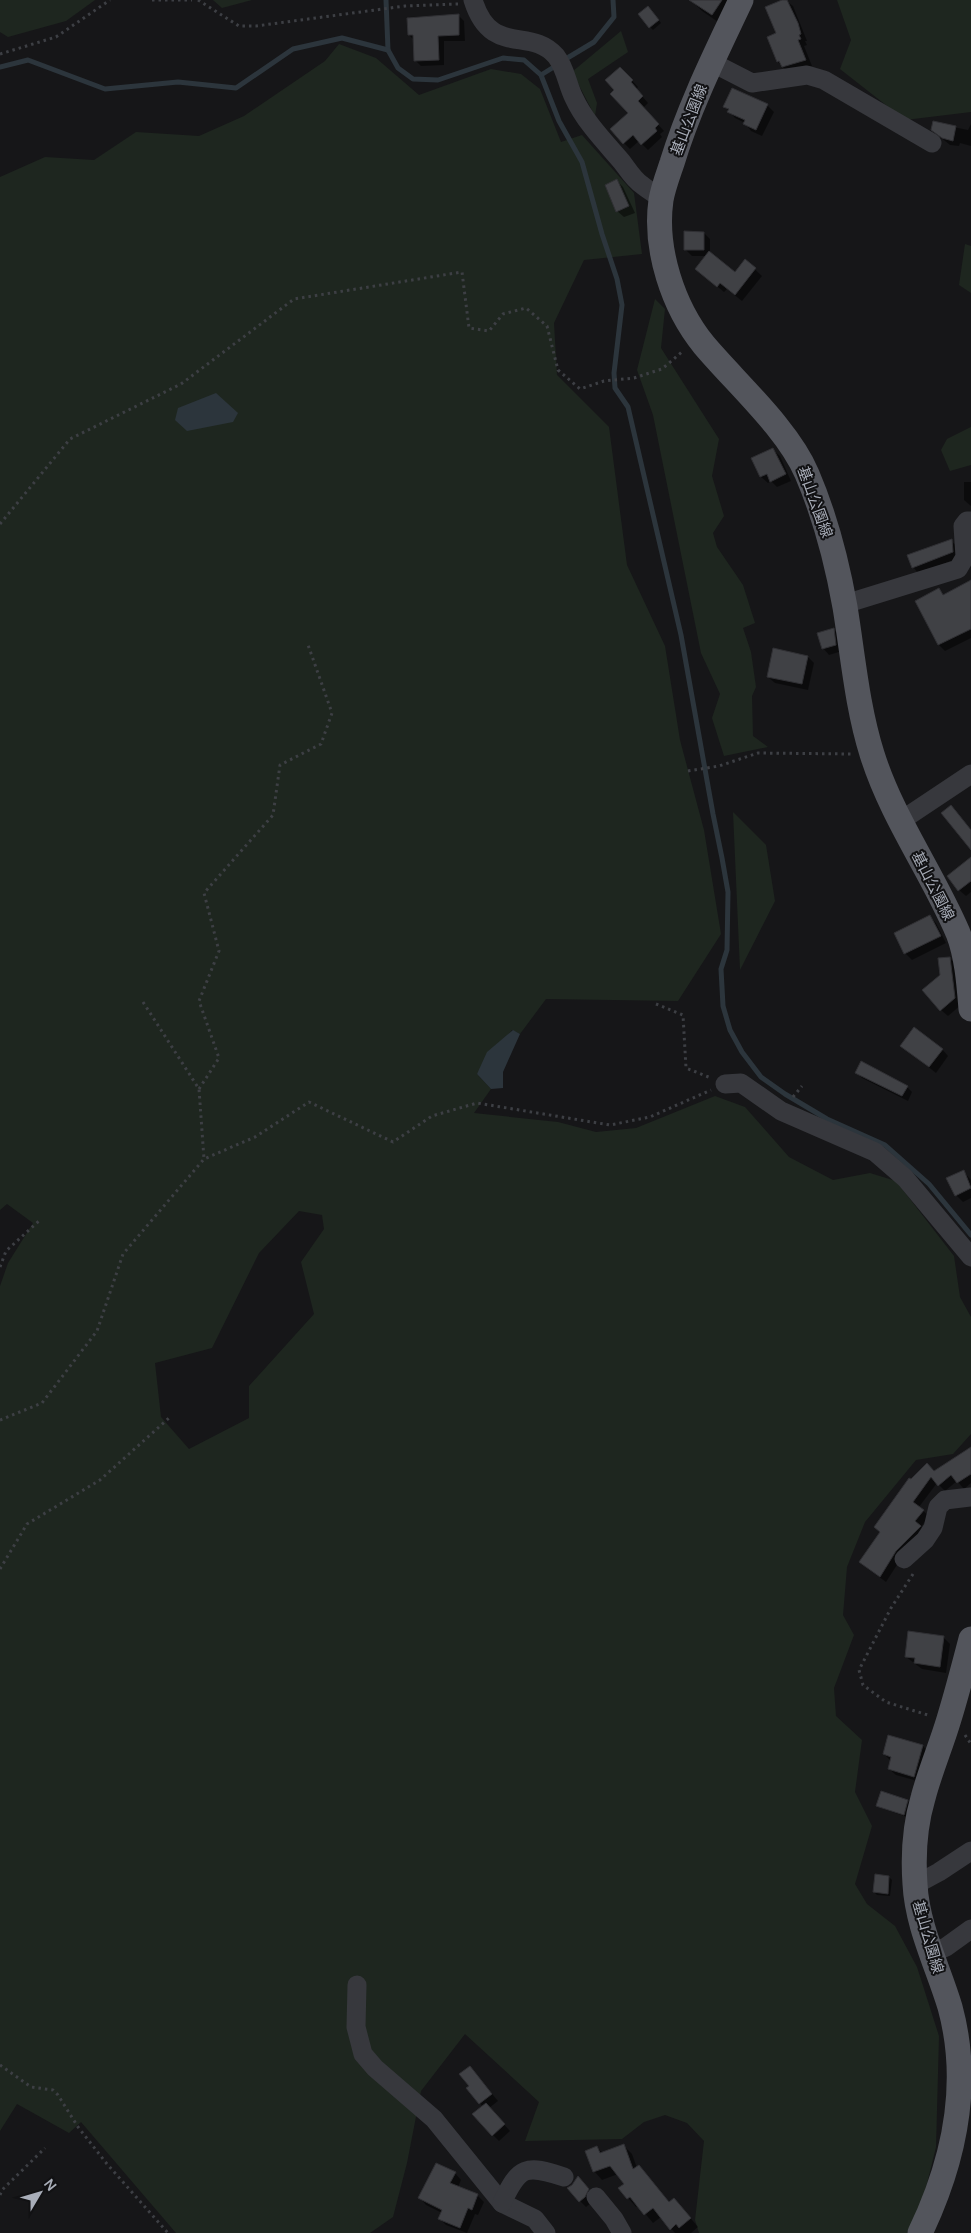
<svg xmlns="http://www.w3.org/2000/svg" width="971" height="2233" viewBox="0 0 971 2233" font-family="Manrope,'Noto Sans JP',sans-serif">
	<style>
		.green { fill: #1e261f; fill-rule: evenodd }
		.water { fill: #2c353c }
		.shadow { fill: #0007 }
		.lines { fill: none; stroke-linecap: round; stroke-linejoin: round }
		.stream { stroke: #2c353c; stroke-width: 5 }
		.building { fill: #404145; stroke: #303034 }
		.path { stroke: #3d3f44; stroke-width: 3; stroke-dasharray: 2.5 4; stroke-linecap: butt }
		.minor { stroke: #37383d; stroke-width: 19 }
		.major { stroke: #53555c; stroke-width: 25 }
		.labels { text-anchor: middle; stroke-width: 4; stroke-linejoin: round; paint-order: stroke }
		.street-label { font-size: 15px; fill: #a8adb8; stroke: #111113 }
	</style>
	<rect width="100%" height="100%" fill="#161618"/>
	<g class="green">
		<polygon points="0,0 95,0 66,21 8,37 0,32"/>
		<polygon points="213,0 252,0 222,8"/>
		<polygon points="837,0 971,0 971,112 905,120 840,69 851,40"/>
		<polygon points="621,31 628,52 588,79 597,103 595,116 572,72"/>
		<path d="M 339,44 L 376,58 L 419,95 L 491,69 L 521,74 L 540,89 L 561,142 L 582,135 L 634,193 L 642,254 L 584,260 L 554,323 L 557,375 L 609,427 L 627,565 L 665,646 L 680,740 L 704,830 L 721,934 L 678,1001 L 546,999 L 520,1034 L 512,1030 L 477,1074 L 491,1089 L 474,1113 L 558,1122 L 596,1132 L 636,1128 L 715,1096 L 745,1107 L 789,1157 L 833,1180 L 870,1173 L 896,1181 L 954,1256 L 960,1297 L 971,1317 L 971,1434 L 953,1454 L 916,1460 L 865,1522 L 847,1567 L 843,1615 L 854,1635 L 834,1688 L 836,1716 L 862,1740 L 855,1792 L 872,1826 L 855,1884 L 867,1904 L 895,1926 L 917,1967 L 939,2036 L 936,2147 L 922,2204 L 907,2233 L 699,2233 L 695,2220 L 704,2141 L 687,2123 L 665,2115 L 644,2122 L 622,2139 L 525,2141 L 539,2102 L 465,2034 L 421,2091 L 407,2163 L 393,2217 L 370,2233 L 176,2233 L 81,2122 L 69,2133 L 17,2104 L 0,2131 L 0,1286 L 8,1263 L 33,1223 L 7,1204 L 0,1210 L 0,177 L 45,157 L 94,160 L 136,132 L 199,136 L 244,116 L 325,61 ZM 299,1211 L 322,1215 L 324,1229 L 301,1262 L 314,1314 L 249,1386 L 249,1418 L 189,1449 L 161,1417 L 155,1363 L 212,1348 L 259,1253 Z"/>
		<polygon points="965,244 971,246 971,293 959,285"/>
		<polygon points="655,299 665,309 661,348 719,439 712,476 724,516 713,533 717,547 743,585 755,623 743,628 751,652 756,687 752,696 753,736 768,747 724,756 712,718 720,694 701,653 653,415 637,370"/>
		<polygon points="971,427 971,465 950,471 941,450 947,439"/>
		<polygon points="733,812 766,845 775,901 740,970"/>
	</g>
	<g class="water">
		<polygon points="216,393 238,413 233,422 187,431 175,420 178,408"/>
		<polygon points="513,1030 520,1034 503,1072 503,1088 491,1089 477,1074 487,1052"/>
	</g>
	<g class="shadow">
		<polygon points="694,0 733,0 721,24 702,11 693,2"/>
		<polygon points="785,0 793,6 807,41 805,41 807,45 804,46 812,66 789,73 778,62 769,37 778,34"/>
		<polygon points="651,10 661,23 653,30 650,27"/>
		<polygon points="458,15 464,21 465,41 444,41 444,65 421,66 415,60 414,40 409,35 409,17"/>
		<polygon points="620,68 638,87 636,89 648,103 643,108 664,131 660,134 662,137 648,150 639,141 630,149 624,143 630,113 616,90"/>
		<polygon points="767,105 774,112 762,136 751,131 745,123 735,118 725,106"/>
		<polygon points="934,123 968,130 971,124 971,146 960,143 959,146 950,145 939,136"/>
		<polygon points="617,181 623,187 635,213 624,217 617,211"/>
		<polygon points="704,233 710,239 710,254 735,274 746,261 762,276 742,301 727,289 724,292 696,269 707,256 692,256 685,249"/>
		<polygon points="773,450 780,456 791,481 777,487 771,481 768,483 761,477 753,459"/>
		<polygon points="964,482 971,482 971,506 964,500"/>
		<polygon points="951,541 957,546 959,558 918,573 913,567"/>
		<polygon points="939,590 971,626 971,638 945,651 939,645 917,601"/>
		<polygon points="833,629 840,636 842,651 829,655 823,648"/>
		<polygon points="808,657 814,663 808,690 775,683 768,677"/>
		<polygon points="971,859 971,892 966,896 959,890"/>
		<polygon points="930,917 936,923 946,943 912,960 905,953 895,934"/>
		<polygon points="950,958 956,965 961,1005 948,1016 941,1010"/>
		<polygon points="902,1046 942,1049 948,1056 936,1073"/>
		<polygon points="857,1073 907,1087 912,1092 908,1101 862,1078"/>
		<polygon points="963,1171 971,1180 971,1198 963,1202 956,1195"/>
		<polygon points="971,1448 971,1483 964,1489 957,1481 945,1491 937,1483 919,1507 929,1516 921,1527 926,1533 902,1557 886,1582 867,1568 861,1562 881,1533 911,1481 934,1473"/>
		<polygon points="943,1637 950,1644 946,1673 922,1669 906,1657"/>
		<polygon points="889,1737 923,1746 929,1753 921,1782 896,1775 889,1769 891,1761 884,1754"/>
		<polygon points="907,1801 910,1804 907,1817 881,1808 878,1805"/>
		<polygon points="889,1877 892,1880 890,1896 877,1895 874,1892"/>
		<polygon points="470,2067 498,2101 489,2108 510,2131 499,2141 493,2135 483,2107 468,2088 470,2086"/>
		<polygon points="624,2146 632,2154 637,2168 639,2167 647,2175 670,2203 682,2208 698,2227 691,2233 675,2233 661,2217 653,2223 638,2205 636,2207 628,2198 626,2184 618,2174 602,2180 594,2171 597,2148 603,2153"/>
		<polygon points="455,2173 461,2180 458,2187 477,2195 484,2202 478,2215 475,2214 467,2233 446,2225 440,2219 442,2213 426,2205 420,2198"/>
		<polygon points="584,2184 594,2196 591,2203 586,2207 580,2201"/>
	</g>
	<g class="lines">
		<g class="stream">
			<polyline points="386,0 388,50 398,68 413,79 438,80 503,58 524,60 541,75 559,121 582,162 602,234 617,279 622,305 614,373 615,388 628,407 681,635 713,814 722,858 728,892 727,950 721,969 723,1006 730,1030 742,1052 761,1077 785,1094 827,1119 885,1145 929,1184 971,1235"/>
			<polyline points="564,60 594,42 614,17 613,0"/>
			<polyline points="0,67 28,60 105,89 178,82 236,88 293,49 342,38 388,50"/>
			<polyline points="541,75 557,65"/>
		</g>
	</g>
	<g class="building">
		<polygon points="689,0 722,0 712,15"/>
		<polygon points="782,0 787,0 798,23 801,34 799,35 801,39 798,40 806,60 782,67 779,61 777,62 767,37 776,33 765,7"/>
		<polygon points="648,6 659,20 649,28 638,14"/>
		<polygon points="459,14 459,35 438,36 439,60 414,61 413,35 408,35 407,18"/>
		<polygon points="620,67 633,80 631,82 643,96 638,101 659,124 655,128 657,131 641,145 633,135 623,144 610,129 628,113 610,94 614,90 605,80"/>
		<polygon points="732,88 768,104 756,130 743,124 745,120 727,112 729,109 723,107"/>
		<polygon points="933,121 956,126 953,141 942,138 931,130"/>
		<polygon points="617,179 629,206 616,212 605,185"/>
		<polygon points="684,231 704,232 704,250 684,250"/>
		<polygon points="709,251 735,272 745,259 756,268 735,295 720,283 717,287 695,269"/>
		<polygon points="773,448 786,474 770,482 767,474 760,477 751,458"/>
		<polygon points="952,539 953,552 912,568 907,555"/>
		<polygon points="971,580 971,629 938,645 915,601 939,588 943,595"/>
		<polygon points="834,628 836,645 822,649 817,633"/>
		<polygon points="773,648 808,656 802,684 767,677"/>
		<polygon points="951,805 971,830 971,850 941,813"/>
		<polygon points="971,857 971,881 958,891 947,876"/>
		<polygon points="930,915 941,936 904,954 894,933"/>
		<polygon points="950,957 955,998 940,1011 922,990 940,975 938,958"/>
		<polygon points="914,1027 943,1049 929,1067 900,1046"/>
		<polygon points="861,1061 908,1086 902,1096 855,1073"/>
		<polygon points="964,1170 971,1188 955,1196 946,1178"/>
		<polygon points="971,1447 971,1474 957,1483 951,1475 938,1486 931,1477 913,1502 924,1510 915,1521 921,1526 896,1551 880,1577 859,1562 880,1532 874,1527 909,1478 911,1479 927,1463 934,1471"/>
		<polygon points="908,1631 944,1636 940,1667 914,1663 915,1658 905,1657"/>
		<polygon points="888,1735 923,1745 914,1777 888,1769 891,1757 883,1754"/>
		<polygon points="881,1791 908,1800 904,1815 876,1806"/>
		<polygon points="875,1874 889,1876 888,1894 873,1892"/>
		<polygon points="470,2066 492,2094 479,2104 466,2088 469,2086 459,2074"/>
		<polygon points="486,2103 505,2124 492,2136 472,2114"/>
		<polygon points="624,2144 633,2169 639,2165 669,2202 674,2198 691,2218 679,2228 676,2224 670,2230 653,2208 644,2215 630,2197 627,2199 618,2188 624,2184 610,2166 593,2172 585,2151 597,2146 600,2153"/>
		<polygon points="436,2163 456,2172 450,2183 478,2194 472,2210 468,2208 460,2228 438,2219 442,2210 418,2198"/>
		<polygon points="578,2176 589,2189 585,2197 579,2202 567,2188 572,2185"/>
	</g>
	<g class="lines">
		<g class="path">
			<polyline points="152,0 192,0"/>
			<polyline points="198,0 239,26 256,26 405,6 458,4"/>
			<polyline points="0,54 56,37 110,0"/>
			<polyline points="0,524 70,439 181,384 294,299 462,272 469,328 489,331 503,314 526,308 547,326 558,370 580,389 604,381 634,378 662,369 683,351"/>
			<polyline points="688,771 719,766 758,753 851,754"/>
			<polyline points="143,1002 199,1089 204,1159"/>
			<polyline points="656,1004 683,1015 686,1068 711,1078"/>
			<polyline points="199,1089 219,1058 199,1001 219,951 204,893 273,815 280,765 321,744 332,713 307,642"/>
			<polyline points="793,1097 802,1086"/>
			<polyline points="0,1267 6,1251 40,1220"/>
			<polyline points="0,1420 42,1403 97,1331 123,1254 204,1159 255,1137 309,1102 393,1142 432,1116 477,1103 610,1125 650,1117 711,1090"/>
			<polyline points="0,1569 27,1524 100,1480 169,1418"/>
			<polyline points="913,1574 891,1608 859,1670 863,1685 886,1702 931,1716"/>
			<polyline points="965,1735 971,1744"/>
			<polyline points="0,2065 31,2087 53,2090 58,2095 78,2127 107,2164 168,2233"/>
			<polyline points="0,2195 2,2190 45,2148"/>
		</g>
		<g class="minor">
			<path d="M 473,0 C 491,58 530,26 556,56 C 566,69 567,84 574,98 C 585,122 605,142 622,162 C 628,170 634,180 642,185 C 648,190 655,194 661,198"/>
			<polyline points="711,62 752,83 807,75 824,80 932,143"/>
			<polyline points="845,604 958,569 965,557 963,526 967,521 971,521"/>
			<polyline points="899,822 971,774"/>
			<polyline points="725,1084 741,1083 781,1111 875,1152 905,1178 971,1257"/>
			<polyline points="904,1559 925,1540 933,1528 938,1507 945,1500 971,1497"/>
			<polyline points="915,1885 939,1872 971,1851"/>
			<polyline points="932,1953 946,1947 971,1929"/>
			<polyline points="357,1985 356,2027 363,2054 375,2068 434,2119 502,2203 535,2219 546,2233"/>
			<polyline points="596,2197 614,2219 622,2233"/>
			<path d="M 502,2203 C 519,2166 526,2164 564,2177"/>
		</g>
		<g class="major">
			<path d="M 741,0 C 716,53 689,107 672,163 C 668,175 663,188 661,200 C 654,249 673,307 704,345 C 736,383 788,429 807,474 C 825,516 837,562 845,607 C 853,656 857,706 872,754 C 892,818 932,872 958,933 C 967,956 969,984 971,1009"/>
			<path d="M 920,2233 C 954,2162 971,2084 950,2007 C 938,1967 917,1926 915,1884 C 913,1856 915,1825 923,1798 C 930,1771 941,1746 949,1719 C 957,1693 964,1666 971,1639"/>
		</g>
	</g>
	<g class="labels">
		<g class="street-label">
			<text transform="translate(689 120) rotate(-69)" y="5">基山公園線</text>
			<text transform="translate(815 502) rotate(70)" y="5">基山公園線</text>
			<text transform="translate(933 886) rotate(63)" y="5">基山公園線</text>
			<text transform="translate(928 1937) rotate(74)" y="5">基山公園線</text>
		</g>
	</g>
	<g transform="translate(40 2193) rotate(52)" stroke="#111113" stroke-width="4" paint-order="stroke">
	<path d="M0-4L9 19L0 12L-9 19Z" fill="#a8adb8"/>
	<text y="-8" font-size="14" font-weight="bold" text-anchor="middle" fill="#a8adb8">N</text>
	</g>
</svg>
